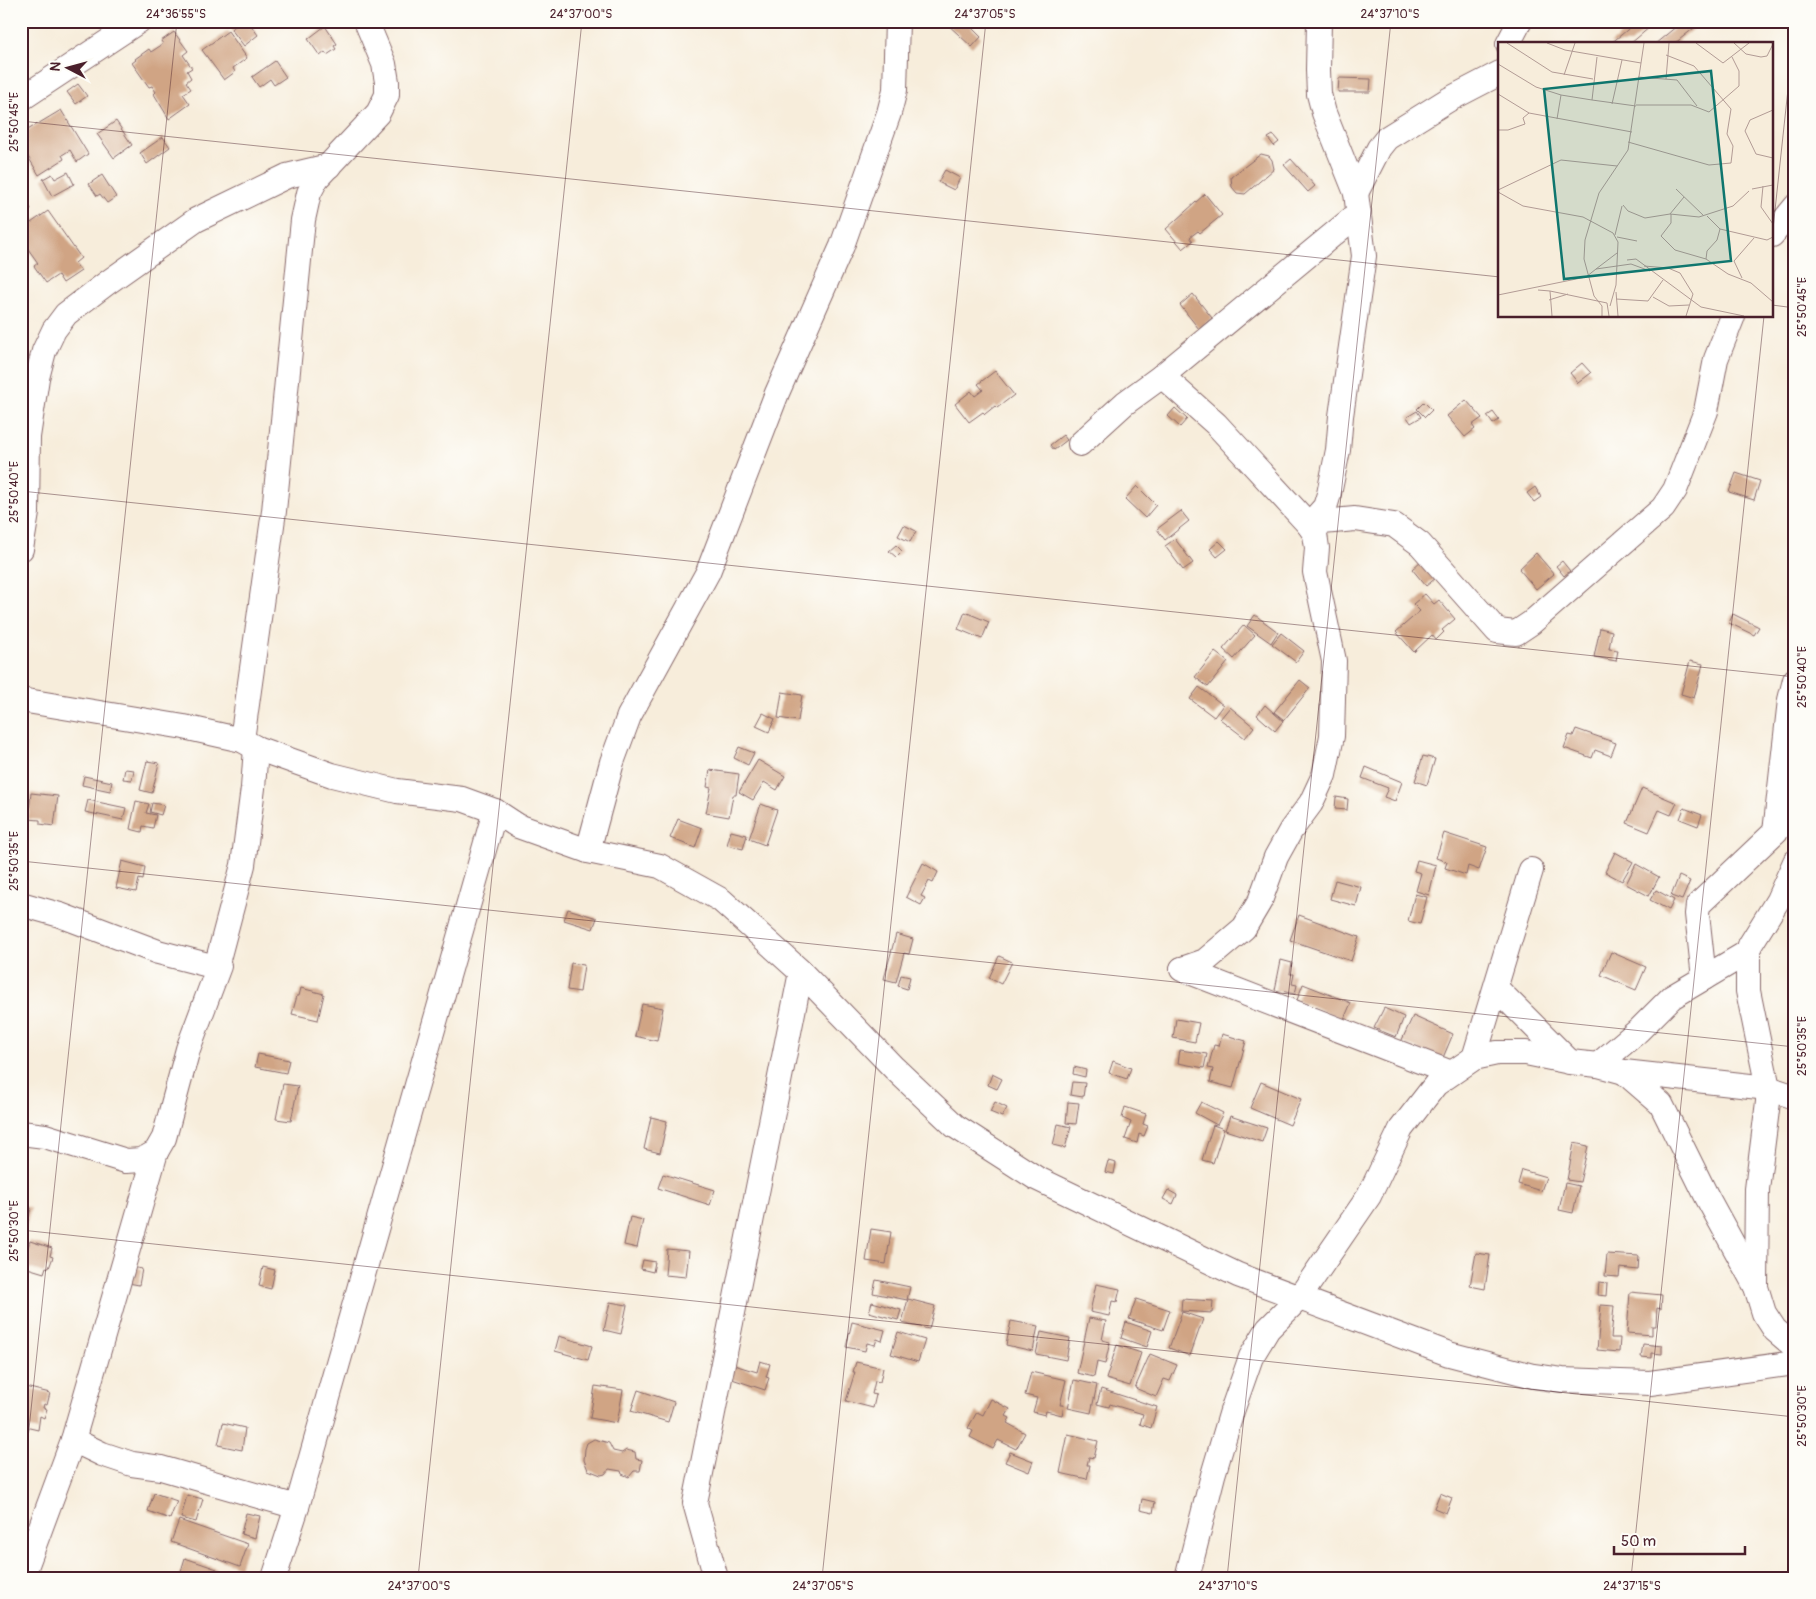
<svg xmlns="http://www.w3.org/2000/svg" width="1816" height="1599" viewBox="0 0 1816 1599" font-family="Pangolin,sans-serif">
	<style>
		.building { fill: #d0a484 }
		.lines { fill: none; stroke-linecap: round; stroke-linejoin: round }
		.minor-casing { stroke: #876769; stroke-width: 26 }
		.minor { stroke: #fff; stroke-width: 24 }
		.ticks { fill: none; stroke: #4a1f2b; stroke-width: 1; stroke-opacity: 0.45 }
		.inset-road { fill: none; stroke: #b29b95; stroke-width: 1 }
		.view { fill: #0f766e; fill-opacity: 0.15; stroke: #0f766e; stroke-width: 2.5 }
		.inset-edge { fill: none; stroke: #4a1f2b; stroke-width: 2.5 }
		.neatline { fill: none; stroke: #4a1f2b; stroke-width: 2 }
		.ticks-label { font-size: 12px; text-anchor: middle; fill: #4a1f2b }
	</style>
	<rect width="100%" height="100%" fill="#fdfcf7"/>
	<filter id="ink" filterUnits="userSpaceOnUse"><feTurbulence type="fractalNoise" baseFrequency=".02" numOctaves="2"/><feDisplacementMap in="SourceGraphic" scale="10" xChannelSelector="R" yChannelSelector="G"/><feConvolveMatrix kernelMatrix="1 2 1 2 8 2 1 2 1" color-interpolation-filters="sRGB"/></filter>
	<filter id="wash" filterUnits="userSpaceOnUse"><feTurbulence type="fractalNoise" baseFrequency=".0096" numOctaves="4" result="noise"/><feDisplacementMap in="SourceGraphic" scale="20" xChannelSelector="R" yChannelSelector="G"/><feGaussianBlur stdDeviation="1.12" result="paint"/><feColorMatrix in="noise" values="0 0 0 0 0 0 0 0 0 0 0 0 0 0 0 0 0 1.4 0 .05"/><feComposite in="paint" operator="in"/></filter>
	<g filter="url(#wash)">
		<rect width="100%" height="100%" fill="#f7eddb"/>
		<g id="blocks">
			<g class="building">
				<polygon points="242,21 248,21 258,35 244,46 231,29"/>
				<polygon points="948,21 965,21 981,37 972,47 946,23"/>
				<polygon points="1638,21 1657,21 1630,44 1610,44"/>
				<polygon points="1683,21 1689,21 1694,28 1674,44 1655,44"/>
				<polygon points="325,26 337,44 334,46 336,49 327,55 325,52 320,56 308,39"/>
				<polygon points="228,31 247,58 233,68 235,72 224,80 202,50"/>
				<polygon points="174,32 188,51 183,55 192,68 187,71 191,78 186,82 191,89 183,94 190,104 169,119 154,94 156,92 152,86 149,87 132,63 136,60 135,59 149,49 151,52 163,44 161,41"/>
				<polygon points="275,61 286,77 274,85 270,79 259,87 252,77"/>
				<polygon points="1339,78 1371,79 1370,92 1338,92"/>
				<polygon points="78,84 87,96 76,104 67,92"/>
				<polygon points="61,110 88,154 77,162 70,150 62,155 64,159 39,175 21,145 21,134"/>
				<polygon points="116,121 132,145 114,158 97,134"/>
				<polygon points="1273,135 1279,142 1274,146 1268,138"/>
				<polygon points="163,137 170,147 147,164 140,153"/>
				<polygon points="1261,154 1269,156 1272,160 1274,169 1245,194 1237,193 1232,187 1231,177"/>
				<polygon points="1291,159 1315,186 1308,192 1284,165"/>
				<polygon points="945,170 960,178 954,190 938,182"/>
				<polygon points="68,172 74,184 52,196 43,179 52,174 55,179"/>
				<polygon points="102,175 116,197 107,203 100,194 97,196 89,184"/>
				<polygon points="1205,194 1222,215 1200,233 1198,231 1190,237 1193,241 1183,249 1166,229"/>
				<polygon points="24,198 31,209 21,214 21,200"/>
				<polygon points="48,211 81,258 75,263 81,271 63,283 58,275 46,283 34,266 38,263 21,239 21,236 28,231 25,227"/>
				<polygon points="1193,294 1212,318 1199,329 1180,305"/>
				<polygon points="1582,363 1591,373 1578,383 1570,373"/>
				<polygon points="995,371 1014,395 997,408 995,406 985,414 983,412 969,422 955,404 971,391 975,396 983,390 978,384"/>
				<polygon points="1466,400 1482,418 1472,425 1475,429 1465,437 1447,416"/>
				<polygon points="1424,402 1432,410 1425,417 1417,409"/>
				<polygon points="1175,408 1187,419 1180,427 1168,416"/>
				<polygon points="1417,411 1421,417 1411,423 1407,417"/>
				<polygon points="1493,412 1499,420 1493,424 1487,416"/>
				<polygon points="1063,435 1067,440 1054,450 1050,445"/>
				<polygon points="1736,473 1760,481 1754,500 1729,492"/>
				<polygon points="1137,486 1156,505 1145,518 1125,499"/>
				<polygon points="1535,487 1541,497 1534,502 1527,493"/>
				<polygon points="1181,511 1189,521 1165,540 1157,529"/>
				<polygon points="904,525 916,531 910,542 898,536"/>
				<polygon points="1175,539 1193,563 1183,570 1165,546"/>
				<polygon points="1219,541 1227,549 1217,557 1210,549"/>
				<polygon points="896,545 902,551 896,557 889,551"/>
				<polygon points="1536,553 1554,574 1536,589 1519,569"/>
				<polygon points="1422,560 1436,578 1426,586 1412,569"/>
				<polygon points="1562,561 1570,571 1564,576 1556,566"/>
				<polygon points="1425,594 1434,604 1439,600 1455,619 1442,630 1444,632 1436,640 1432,635 1414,652 1396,632 1420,611 1413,604"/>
				<polygon points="965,612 989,622 982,639 958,629"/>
				<polygon points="1733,614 1759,627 1754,635 1729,623"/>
				<polygon points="1255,615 1278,632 1271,643 1247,626"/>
				<polygon points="1244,625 1255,635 1234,659 1223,649"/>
				<polygon points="1600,628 1612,631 1609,649 1618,650 1616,661 1594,657"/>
				<polygon points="1281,633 1304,651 1296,662 1272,644"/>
				<polygon points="1215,652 1228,662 1208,687 1195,677"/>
				<polygon points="1690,661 1703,664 1694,698 1681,694"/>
				<polygon points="1300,680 1310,688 1284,720 1274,712"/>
				<polygon points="1199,687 1223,705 1214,717 1190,699"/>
				<polygon points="782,692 802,695 798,721 778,718"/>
				<polygon points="1265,705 1283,721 1275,731 1257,715"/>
				<polygon points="1230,707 1254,727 1245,738 1220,719"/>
				<polygon points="763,713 775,719 769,732 756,726"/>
				<polygon points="1576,729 1616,743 1611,756 1595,750 1592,758 1564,748 1569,735 1573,736"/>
				<polygon points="739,747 754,753 748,765 734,758"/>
				<polygon points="1423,756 1435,759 1427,785 1415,781"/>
				<polygon points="758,760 785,776 777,790 764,782 753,800 739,792"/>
				<polygon points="147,761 159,763 152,793 140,790"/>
				<polygon points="1366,767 1402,782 1395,801 1384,797 1388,788 1362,778"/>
				<polygon points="125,769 134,770 132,780 123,779"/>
				<polygon points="710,770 739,774 736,795 733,795 729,817 706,813 711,788 707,787"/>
				<polygon points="84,776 112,782 110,791 82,785"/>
				<polygon points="1642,788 1677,803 1671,815 1659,810 1649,832 1627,823"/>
				<polygon points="31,793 58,796 54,826 40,824 40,820 28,819"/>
				<polygon points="1336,797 1348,799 1347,810 1335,809"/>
				<polygon points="88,800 126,808 123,820 85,812"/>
				<polygon points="136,801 149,804 146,813 156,815 153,828 143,826 142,832 130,829"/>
				<polygon points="152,803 164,805 161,815 150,812"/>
				<polygon points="761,804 777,810 765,845 749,839"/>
				<polygon points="1684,808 1702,815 1698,826 1680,819"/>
				<polygon points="678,819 702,828 695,848 670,838"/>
				<polygon points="731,831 747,835 743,849 727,845"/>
				<polygon points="1444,833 1487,847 1479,870 1468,866 1466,875 1445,868 1447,862 1436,858"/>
				<polygon points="1615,852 1633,862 1622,881 1605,872"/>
				<polygon points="1417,860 1436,865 1429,895 1416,891 1421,873 1414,871"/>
				<polygon points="122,861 145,867 143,880 139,879 136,892 116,888"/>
				<polygon points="923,863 938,872 933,883 929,881 921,896 925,898 921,905 906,897"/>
				<polygon points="1636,864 1659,877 1649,896 1626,884"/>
				<polygon points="1679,876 1690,881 1682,900 1671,896"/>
				<polygon points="1335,880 1361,887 1356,906 1330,899"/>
				<polygon points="1656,890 1674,900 1669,910 1650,900"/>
				<polygon points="1415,894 1427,897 1420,924 1408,921"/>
				<polygon points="568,909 597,918 593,929 564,920"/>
				<polygon points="1299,915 1359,937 1351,961 1290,940"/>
				<polygon points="896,934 913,939 909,954 904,953 896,982 884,979"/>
				<polygon points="1611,952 1646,967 1636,990 1601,975"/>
				<polygon points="999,956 1012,962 1001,984 989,978"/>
				<polygon points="1281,960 1292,963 1290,974 1294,974 1292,984 1297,985 1295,994 1275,990"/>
				<polygon points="571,963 584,965 580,992 567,990"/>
				<polygon points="901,975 910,977 907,989 898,986"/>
				<polygon points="1303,984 1351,1003 1344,1019 1297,1000"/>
				<polygon points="301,988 324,994 318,1020 292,1014 297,996 299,996"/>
				<polygon points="642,1004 663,1008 657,1041 635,1036"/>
				<polygon points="1384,1008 1404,1017 1396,1037 1374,1028"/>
				<polygon points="1413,1016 1453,1034 1442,1060 1401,1042"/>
				<polygon points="1176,1019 1199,1023 1195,1042 1173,1038"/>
				<polygon points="1222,1034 1246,1041 1233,1088 1210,1082 1213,1069 1208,1068 1214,1045 1219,1046"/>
				<polygon points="1180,1050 1207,1054 1204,1068 1178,1063"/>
				<polygon points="258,1054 289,1060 286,1073 255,1067"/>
				<polygon points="1113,1061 1131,1068 1127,1079 1109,1073"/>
				<polygon points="1074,1067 1086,1070 1085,1077 1073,1074"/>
				<polygon points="992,1074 1002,1079 997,1089 988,1085"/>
				<polygon points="1072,1082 1085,1083 1083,1097 1070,1095"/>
				<polygon points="1261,1082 1301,1099 1290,1125 1250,1108"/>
				<polygon points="283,1084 298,1086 291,1121 276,1119"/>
				<polygon points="995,1102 1007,1108 1002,1117 990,1112"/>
				<polygon points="1068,1102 1079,1103 1076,1124 1066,1123"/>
				<polygon points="1201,1102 1223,1113 1217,1125 1195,1113"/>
				<polygon points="1125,1107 1146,1114 1143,1124 1148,1126 1144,1136 1139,1134 1137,1143 1125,1139 1131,1122 1122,1118"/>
				<polygon points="1230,1116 1267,1128 1262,1142 1225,1130"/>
				<polygon points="651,1117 667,1121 660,1153 644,1149"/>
				<polygon points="1058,1124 1071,1127 1065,1148 1053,1145"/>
				<polygon points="1213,1125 1224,1129 1213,1163 1202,1160"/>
				<polygon points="1574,1143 1588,1146 1580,1182 1567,1180"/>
				<polygon points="1108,1161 1116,1163 1114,1174 1105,1172"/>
				<polygon points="1522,1170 1546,1177 1541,1191 1518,1184"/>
				<polygon points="663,1174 715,1190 710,1205 658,1188"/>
				<polygon points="1565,1183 1579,1186 1573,1213 1559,1210"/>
				<polygon points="1168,1190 1177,1195 1173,1204 1163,1199"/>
				<polygon points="21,1205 31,1208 25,1231 21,1230"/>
				<polygon points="630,1217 643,1220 637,1248 624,1245"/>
				<polygon points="871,1229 891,1232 886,1264 866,1261"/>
				<polygon points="30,1241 52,1248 50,1256 53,1257 49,1268 46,1267 44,1273 21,1266"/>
				<polygon points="667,1249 689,1251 686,1277 665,1275"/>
				<polygon points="1476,1253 1490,1255 1485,1289 1470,1286"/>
				<polygon points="1607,1254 1639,1256 1638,1270 1620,1268 1619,1277 1605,1276"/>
				<polygon points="643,1260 655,1262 653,1272 641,1269"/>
				<polygon points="121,1265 142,1269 139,1285 118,1281"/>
				<polygon points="263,1267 275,1270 271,1289 259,1286"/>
				<polygon points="876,1280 910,1287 907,1300 873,1293"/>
				<polygon points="1599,1282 1607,1283 1606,1296 1598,1295"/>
				<polygon points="1096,1284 1120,1289 1117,1302 1112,1301 1109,1316 1090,1312"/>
				<polygon points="1630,1292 1662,1295 1661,1309 1657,1308 1656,1326 1652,1326 1652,1335 1627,1333"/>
				<polygon points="908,1299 935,1306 929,1329 902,1323"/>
				<polygon points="1136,1299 1170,1310 1163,1330 1129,1319"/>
				<polygon points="1182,1299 1213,1301 1212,1313 1181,1311"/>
				<polygon points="610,1302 627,1305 621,1334 604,1330"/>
				<polygon points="872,1302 901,1310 898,1320 869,1312"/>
				<polygon points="1601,1305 1614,1306 1611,1338 1620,1338 1619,1352 1597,1350"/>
				<polygon points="1182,1312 1203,1319 1190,1356 1169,1348"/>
				<polygon points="1089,1318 1106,1321 1102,1340 1110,1342 1105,1364 1097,1362 1094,1377 1077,1373"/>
				<polygon points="1011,1321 1038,1326 1033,1351 1006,1345"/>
				<polygon points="852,1322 885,1330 882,1341 877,1339 875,1345 867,1343 865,1351 846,1347"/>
				<polygon points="1126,1322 1152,1331 1147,1347 1121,1338"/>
				<polygon points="898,1332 925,1340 918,1362 891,1354"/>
				<polygon points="1041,1332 1070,1338 1066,1360 1036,1354"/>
				<polygon points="559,1336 592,1346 588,1360 555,1351"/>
				<polygon points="1643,1344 1662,1346 1662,1354 1652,1353 1652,1358 1641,1357"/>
				<polygon points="1117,1345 1141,1353 1130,1386 1106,1379"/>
				<polygon points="1150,1354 1177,1365 1170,1381 1164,1379 1156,1397 1135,1388"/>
				<polygon points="760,1361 770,1364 766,1377 769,1378 765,1390 729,1378 734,1365 757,1372"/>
				<polygon points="856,1362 883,1368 880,1382 875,1381 872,1394 876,1395 873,1408 846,1401 855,1372 853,1372"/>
				<polygon points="1031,1372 1066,1380 1060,1405 1064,1405 1062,1415 1046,1411 1045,1415 1033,1412 1037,1398 1025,1395"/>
				<polygon points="1074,1380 1097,1385 1091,1413 1068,1408"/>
				<polygon points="21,1386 50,1393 47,1405 44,1404 43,1408 47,1409 44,1418 40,1416 38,1430 21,1426"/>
				<polygon points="595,1386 623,1390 617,1423 590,1418"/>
				<polygon points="1101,1389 1157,1407 1151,1428 1140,1424 1143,1414 1110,1404 1109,1407 1097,1404"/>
				<polygon points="638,1390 674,1402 668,1422 631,1411"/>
				<polygon points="991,1399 1010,1409 1006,1416 1010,1418 1007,1423 1025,1433 1016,1449 998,1440 993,1449 970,1437 973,1431 968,1428 977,1412 983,1415"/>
				<polygon points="223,1423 245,1428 242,1450 218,1445"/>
				<polygon points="1068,1434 1098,1441 1094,1458 1089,1457 1087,1465 1090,1465 1087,1479 1060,1473"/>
				<polygon points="594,1439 609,1443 613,1451 622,1453 626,1450 635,1452 636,1459 642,1460 640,1471 634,1471 629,1477 622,1474 621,1471 609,1469 605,1474 601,1475 588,1470 584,1460 585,1449 587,1443"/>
				<polygon points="1010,1452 1033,1461 1029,1472 1005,1462"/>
				<polygon points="154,1493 177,1501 170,1519 148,1511"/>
				<polygon points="1440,1493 1452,1498 1446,1513 1434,1508"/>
				<polygon points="187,1495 203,1499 196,1522 181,1518"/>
				<polygon points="1142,1499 1155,1502 1153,1513 1140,1510"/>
				<polygon points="246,1513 260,1516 255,1538 241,1534"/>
				<polygon points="179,1520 248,1544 240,1567 171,1542"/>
				<polygon points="185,1558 217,1569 214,1578 179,1578"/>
			</g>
		</g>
	</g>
	<g filter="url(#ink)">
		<use href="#blocks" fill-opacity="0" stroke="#876769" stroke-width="1"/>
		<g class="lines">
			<defs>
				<g id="minor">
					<polyline points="1508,44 1520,21"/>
					<polyline points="21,99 139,21"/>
					<polyline points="1356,193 1379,148 1387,138 1448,100 1500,73"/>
					<polyline points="1772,235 1795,207"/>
					<polyline points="1162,376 1216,424 1309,525 1315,534 1317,548 1315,572 1334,661 1332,736 1324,775 1311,803 1291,830 1276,857 1260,901 1244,928 1205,961 1182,969"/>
					<polyline points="1080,444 1125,403 1162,376 1359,213"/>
					<polyline points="1312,523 1355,519 1394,525 1420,544 1497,631 1516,633 1531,623 1663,508 1675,490 1706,411 1716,359 1733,316"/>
					<polyline points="1309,525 1325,507 1329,494 1338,450 1341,416 1364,256 1356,193 1324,113 1319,94 1318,70 1319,21"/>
					<polyline points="21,549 27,513 28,437 37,378 44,351 54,330 66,314 107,283 196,220 287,176 329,166"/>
					<polyline points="21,700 184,727 242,740 256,748 332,775 397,791 462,799 495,811 518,826 588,851 660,866 721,900 801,972 894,1068 955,1126 1036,1178 1238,1275 1449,1354 1533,1376 1562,1380 1650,1383 1795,1363"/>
					<polyline points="242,740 274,511 303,220 309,193 317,178 378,113 387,95 387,82 384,64 366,21"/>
					<polyline points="1775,832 1790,700 1795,680"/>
					<polyline points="588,851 612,762 629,716 708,572 777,393 842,246 889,113 895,90 897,21"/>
					<polyline points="1795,862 1778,900 1750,945 1748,952 1748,991 1768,1088 1768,1102 1757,1189 1756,1287 1764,1313 1775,1330 1795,1347"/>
					<polyline points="21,904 60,915 158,952 216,967"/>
					<polyline points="1182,969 1451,1073"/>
					<polyline points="1704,978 1697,914 1698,905 1795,813"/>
					<polyline points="1496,988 1570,1062"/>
					<polyline points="1474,1058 1531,870"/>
					<polyline points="1598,1065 1639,1030 1672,997 1748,952"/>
					<polyline points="1624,1072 1661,1104 1707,1197 1755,1285"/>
					<polyline points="21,1133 45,1136 126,1161 142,1160 156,1152 164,1138 188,1049 219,966 216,967 243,865 253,788 256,748"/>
					<polyline points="73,1440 156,1152"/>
					<polyline points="22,1578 73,1440 102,1454 132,1464 161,1468 297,1507"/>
					<polyline points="274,1578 297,1507 495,811"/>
					<polyline points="716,1578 695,1503 801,972"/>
					<polyline points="1187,1578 1213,1475 1232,1411 1251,1357 1268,1329 1299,1298 1369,1196 1401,1129 1436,1084 1474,1058 1497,1053 1526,1053 1570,1062 1598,1065 1624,1072 1768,1088 1795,1097"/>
				</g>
			</defs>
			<use href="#minor" class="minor-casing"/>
			<use href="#minor" class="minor"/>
		</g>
	</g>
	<path class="ticks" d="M 21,121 L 1500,277M 1772,238 L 1795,24M 1772,305 L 1795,308M 21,491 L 1795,677M 21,861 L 1795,1047M 21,1230 L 1795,1417M 21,1505 L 177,21M 418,1578 L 582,21M 822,1578 L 986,21M 1227,1578 L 1391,21M 1631,1578 L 1764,316"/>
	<g transform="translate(1498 42)">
		<rect width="275" height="275" fill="#f7eddb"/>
		<path class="inset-road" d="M 9,1 L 54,30 L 95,37M 49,1 L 67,8 L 143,21M 198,1 L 225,21 L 251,1M 236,1 L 248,12 L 263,15 L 269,14 L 275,2M 99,15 L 94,58 L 138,64M 0,22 L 38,45 L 63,53 L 59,77M 66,33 L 77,1M 140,35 L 179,38 L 199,64M 168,37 L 171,1M 0,52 L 31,71 L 134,90M 63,53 L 94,58M 114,62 L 124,18M 138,63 L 193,63 L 211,70 L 241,44 L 241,29 L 234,15M 275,68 L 252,78 L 247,89 L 258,112 L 275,116M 0,88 L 10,88 L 27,82 L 25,76 L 31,71M 130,100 L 211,123 L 233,121 L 235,104 L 229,92 L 233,67 L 196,24 L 168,13M 265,144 L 263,165 L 275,182M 178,147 L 206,174M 254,147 L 275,143M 0,148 L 63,118 L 119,124M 0,150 L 25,164 L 85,175 L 115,191 L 120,200 L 118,243 L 112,264M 125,163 L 130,169 L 147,176 L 172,172 L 201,175 L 235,164 L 251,149M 172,172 L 186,155M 173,172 L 173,181 L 163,194 L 177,208 L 208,217 L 230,232 L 253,241 L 275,260M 222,187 L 269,198 L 275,195M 117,193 L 124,164M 119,195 L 139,199M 208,217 L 209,209 L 219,198 L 222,187 L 209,174M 129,218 L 138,217 L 203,265 L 246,274M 146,224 L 170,226 L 182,231 L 195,252 L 188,274M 98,227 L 119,211M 244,236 L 236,219 L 256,196M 40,248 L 52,249 L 54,274M 52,249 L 109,261 L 111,274M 118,250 L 120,274M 0,253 L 88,235 L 98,227 L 133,222 L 152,229M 155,255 L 171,264 L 191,263M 118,257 L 150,259 L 165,238M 51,258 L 70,252M 104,274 L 104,264 L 96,254 L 86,217 L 87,198 L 101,151 L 130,108 L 146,1"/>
		<path class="view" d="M 213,29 L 233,219 L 66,237 L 46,47 Z"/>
		<rect width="275" height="275" class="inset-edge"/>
	</g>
	<rect width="1816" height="1599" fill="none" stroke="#fdfcf7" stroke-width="55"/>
	<g transform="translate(68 68) rotate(276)" stroke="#fdfcf7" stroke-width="4" paint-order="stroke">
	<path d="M0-4L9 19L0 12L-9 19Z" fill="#4a1f2b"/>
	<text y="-8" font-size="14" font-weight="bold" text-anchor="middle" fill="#4a1f2b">N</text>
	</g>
	<path d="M1614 1546v8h131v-8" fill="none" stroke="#4a1f2b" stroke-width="2.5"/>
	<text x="1621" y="1546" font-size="15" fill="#4a1f2b" stroke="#fdfcf7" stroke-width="4" paint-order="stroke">50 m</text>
	<rect x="28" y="28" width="1760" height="1544" class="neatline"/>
	<g class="ticks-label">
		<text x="176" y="18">24°36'55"S</text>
		<text x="581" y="18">24°37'00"S</text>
		<text x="985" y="18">24°37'05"S</text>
		<text x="1390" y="18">24°37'10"S</text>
		<text transform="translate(14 122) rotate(-90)" y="4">25°50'45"E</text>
		<text transform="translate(1802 307) rotate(-90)" y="4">25°50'45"E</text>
		<text transform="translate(14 492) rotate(-90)" y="4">25°50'40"E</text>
		<text transform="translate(1802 677) rotate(-90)" y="4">25°50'40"E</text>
		<text transform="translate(14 861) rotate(-90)" y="4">25°50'35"E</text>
		<text transform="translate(1802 1046) rotate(-90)" y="4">25°50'35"E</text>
		<text transform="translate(14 1231) rotate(-90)" y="4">25°50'30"E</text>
		<text transform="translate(1802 1416) rotate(-90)" y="4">25°50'30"E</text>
		<text x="419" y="1590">24°37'00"S</text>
		<text x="823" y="1590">24°37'05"S</text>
		<text x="1228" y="1590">24°37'10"S</text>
		<text x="1632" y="1590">24°37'15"S</text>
	</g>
</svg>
